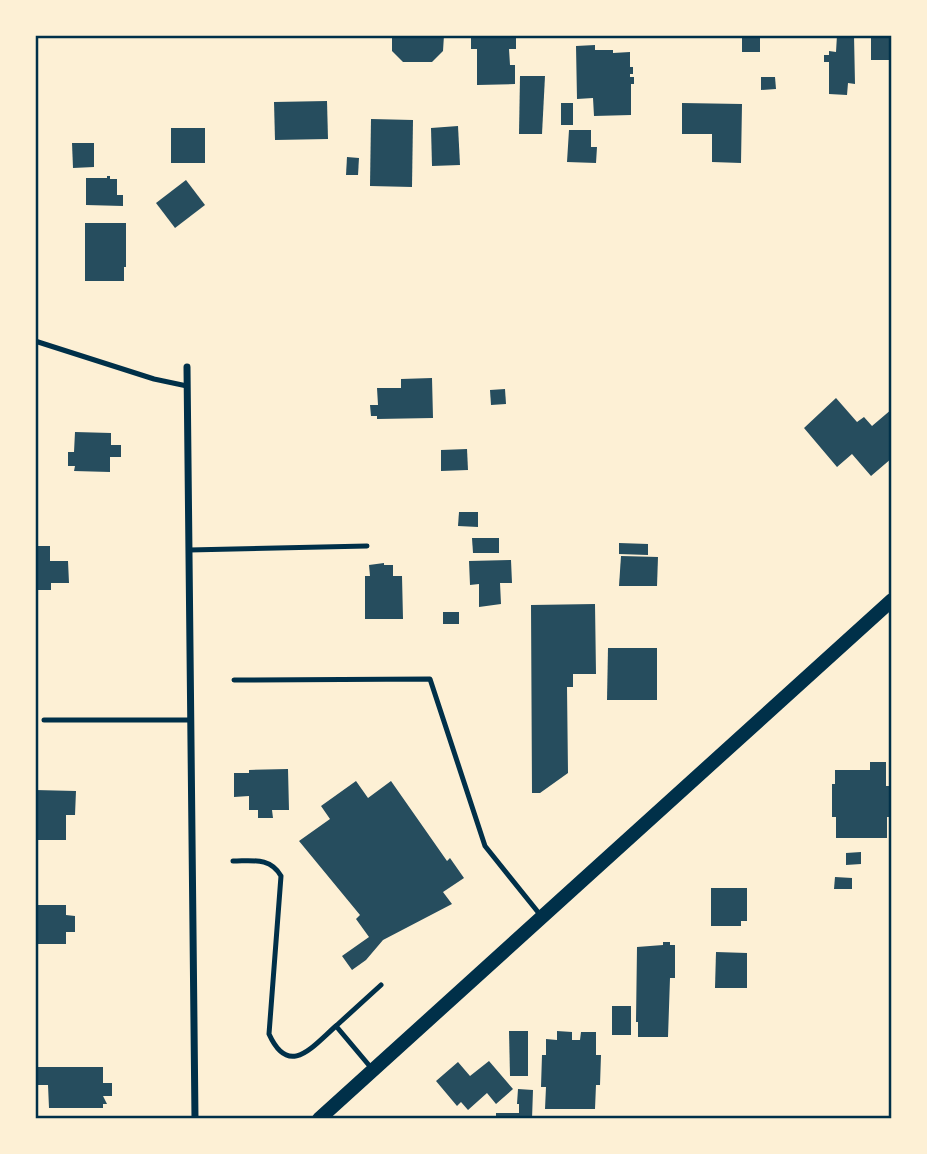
<svg xmlns="http://www.w3.org/2000/svg" width="927" height="1154" viewBox="0 0 927 1154" font-family="'Work Sans',sans-serif">
	<style>
		.building { fill: #264d5e }
		.lines { fill: none; stroke-linecap: round; stroke-linejoin: round }
		.service { stroke: #003049; stroke-width: 5 }
		.minor { stroke: #003049; stroke-width: 7 }
		.secondary { stroke: #003049; stroke-width: 14 }
		.neatline { fill: none; stroke: #003049; stroke-width: 2.5 }
	</style>
	<rect width="100%" height="100%" fill="#fdf0d5"/>
	<g class="building">
		<polygon points="392,35 444,35 443,51 432,62 403,62 392,51"/>
		<polygon points="471,35 516,35 516,49 509,49 510,65 515,65 515,84 477,85 477,49 471,49"/>
		<rect x="742" y="35" width="18" height="17"/>
		<polygon points="837,35 854,35 855,84 848,83 847,95 829,94 829,62 824,62 824,55 829,55 829,51 836,52"/>
		<rect x="871" y="35" width="21" height="25"/>
		<polygon points="595,45 595,50 613,50 613,53 630,52 630,67 633,67 633,74 630,74 630,77 634,77 634,84 631,84 631,115 594,116 593,98 577,99 576,46"/>
		<polygon points="520,76 545,76 542,134 519,134"/>
		<polygon points="761,77 775,77 776,89 761,90"/>
		<polygon points="327,101 328,139 275,140 274,102"/>
		<rect x="561" y="103" width="12" height="22"/>
		<polygon points="682,103 742,104 741,163 712,162 712,134 682,134"/>
		<polygon points="371,119 413,120 412,187 370,186"/>
		<polygon points="458,126 460,165 432,166 431,128"/>
		<rect x="171" y="128" width="34" height="35"/>
		<polygon points="569,130 591,130 591,147 597,147 596,163 567,162"/>
		<polygon points="72,143 94,143 94,167 73,168"/>
		<polygon points="347,157 359,158 358,175 346,175"/>
		<polygon points="107,176 110,176 110,179 117,179 117,195 123,195 123,206 86,205 86,178 107,178"/>
		<polygon points="186,180 205,205 175,228 156,203"/>
		<polygon points="85,223 126,223 126,267 124,267 124,281 85,281"/>
		<polygon points="432,378 433,418 377,419 377,416 371,416 370,405 378,405 377,388 401,388 401,379"/>
		<polygon points="505,389 506,404 491,405 490,390"/>
		<polygon points="836,398 857,422 864,417 872,426 892,409 892,458 871,476 852,454 837,467 804,428"/>
		<polygon points="75,432 111,433 111,445 121,445 121,457 110,457 110,472 74,471 75,466 68,466 68,452 74,452"/>
		<polygon points="467,449 468,470 441,471 441,450"/>
		<polygon points="459,512 478,512 478,527 458,526"/>
		<polygon points="472,538 499,538 499,553 473,553"/>
		<polygon points="619,543 648,544 648,555 619,554"/>
		<polygon points="35,546 50,546 50,561 68,561 69,583 51,583 51,590 35,590"/>
		<polygon points="621,556 658,557 657,586 619,586"/>
		<polygon points="511,560 512,583 500,583 501,604 479,607 479,584 470,585 469,561"/>
		<polygon points="384,563 384,565 393,565 393,576 402,576 403,619 365,619 365,576 370,576 369,565"/>
		<polygon points="595,604 596,674 573,674 573,687 567,687 568,773 540,793 532,793 531,605"/>
		<rect x="443" y="612" width="16" height="12"/>
		<polygon points="608,648 657,648 657,700 607,700"/>
		<polygon points="870,762 886,762 886,786 891,786 890,817 887,817 887,838 836,838 836,817 832,817 832,784 835,784 835,770 870,770"/>
		<polygon points="288,769 289,810 272,810 273,818 258,818 258,810 249,810 249,796 234,797 234,773 249,773 249,770"/>
		<polygon points="356,781 368,798 391,781 447,861 450,858 464,878 443,892 452,904 383,940 366,960 352,970 342,956 369,937 356,919 360,915 299,841 330,819 321,806"/>
		<polygon points="35,790 76,791 75,815 66,815 66,840 35,840"/>
		<polygon points="861,852 861,864 846,865 846,853"/>
		<polygon points="835,877 852,878 852,889 834,889"/>
		<polygon points="711,888 747,888 747,921 741,921 741,926 711,926"/>
		<polygon points="36,905 66,905 66,915 75,916 75,932 66,932 66,944 35,944"/>
		<polygon points="663,942 670,942 670,945 675,945 675,978 670,978 668,1037 638,1037 638,1022 636,1022 637,947 663,945"/>
		<polygon points="716,952 747,953 747,988 715,988"/>
		<rect x="612" y="1006" width="19" height="29"/>
		<polygon points="509,1031 528,1031 528,1076 510,1076"/>
		<polygon points="557,1031 572,1032 572,1040 580,1040 581,1032 596,1032 596,1055 601,1055 600,1085 596,1085 595,1109 545,1109 546,1087 541,1087 542,1055 546,1055 546,1039 557,1040"/>
		<polygon points="489,1061 513,1089 496,1104 487,1093 468,1110 461,1102 457,1106 436,1081 458,1062 470,1076"/>
		<polygon points="35,1067 103,1067 103,1083 112,1083 112,1096 103,1096 107,1104 103,1104 103,1108 49,1108 48,1085 35,1085"/>
		<polygon points="518,1089 533,1090 532,1119 496,1119 496,1113 519,1113 519,1104 517,1104"/>
	</g>
	<g class="lines">
		<g class="service">
			<polyline points="35,341 154,379 187,386"/>
			<polyline points="189,550 367,546"/>
			<polyline points="234,680 430,679 485,846 542,917"/>
			<polyline points="44,720 191,720"/>
			<path d="M 233,861 C 253,861 270,857 281,876 L 269,1034 C 289,1078 312,1047 336,1026"/>
			<polyline points="373,1070 336,1026 381,985"/>
		</g>
		<polyline class="minor" points="187,367 195,1119"/>
		<polyline class="secondary" points="319,1119 892,600"/>
	</g>
	<rect width="927" height="1154" fill="none" stroke="#fdf0d5" stroke-width="74"/>
	<rect x="37" y="37" width="853" height="1080" class="neatline"/>
</svg>
